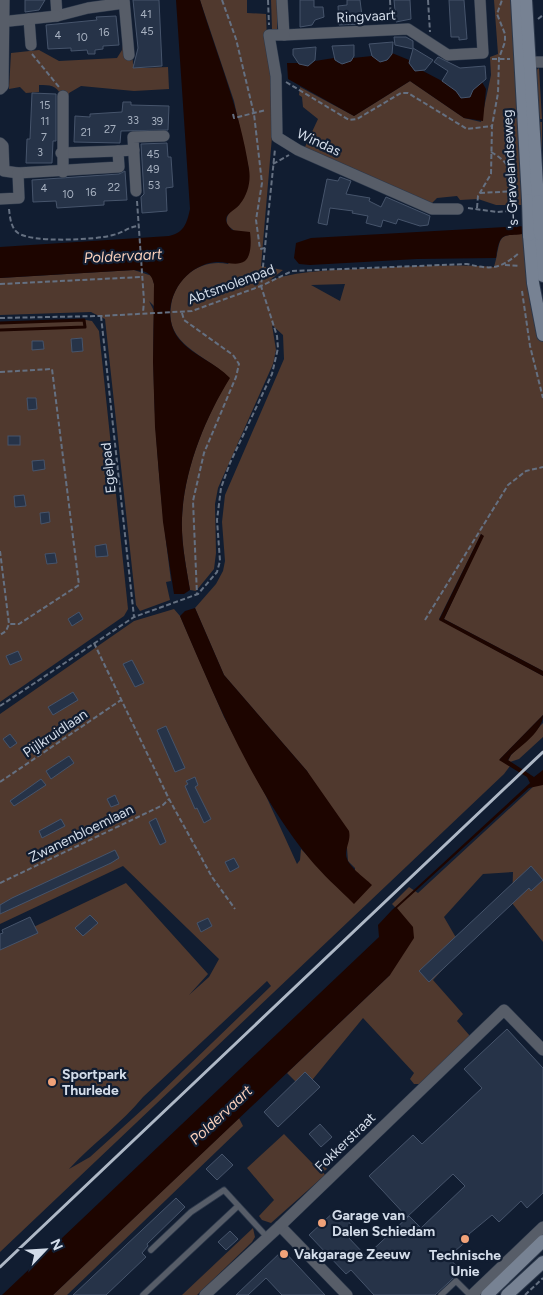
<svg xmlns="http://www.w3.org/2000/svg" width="543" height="1295" viewBox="0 0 543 1295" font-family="Figtree,sans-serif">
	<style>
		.green { fill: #50392e; fill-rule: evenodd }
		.water { fill: #1d0500 }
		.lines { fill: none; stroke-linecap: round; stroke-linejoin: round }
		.stream { stroke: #1d0500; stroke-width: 3 }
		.building { fill: #263348; stroke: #46546b }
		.lane-casing { stroke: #2c384b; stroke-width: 7 }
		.street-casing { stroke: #2c384b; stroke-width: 12 }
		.secondary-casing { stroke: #2c384b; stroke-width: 14 }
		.path { stroke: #657081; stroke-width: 2; stroke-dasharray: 5 2.5; stroke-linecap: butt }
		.lane { stroke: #575d68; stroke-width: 5.5 }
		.street { stroke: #575d68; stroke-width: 11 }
		.secondary { stroke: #778293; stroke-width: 12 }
		.rail { stroke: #aeb8c6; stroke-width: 3 }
		.secondary-bridge-casing { stroke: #2c384b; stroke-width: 14; stroke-linecap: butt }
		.secondary-bridge { stroke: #778293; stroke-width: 12 }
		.poi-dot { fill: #f0a279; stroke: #111d31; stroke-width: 2 }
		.labels { text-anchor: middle; stroke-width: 4.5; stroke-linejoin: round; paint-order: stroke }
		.number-label { font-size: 11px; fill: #a8b2c1 }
		.street-label { font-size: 14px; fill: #d3dce9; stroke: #111d31 }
		.poi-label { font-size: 14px; font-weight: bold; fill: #d3dce9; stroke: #111d31; text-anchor: start }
		.water-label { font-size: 15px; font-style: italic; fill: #fad0bb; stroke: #111d31 }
	</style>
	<rect width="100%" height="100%" fill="#111d31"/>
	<g class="green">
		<path d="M 200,0 L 247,0 L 247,13 L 266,14 L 267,40 L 273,75 L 273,125 L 261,266 L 283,270 L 270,280 C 305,269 341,270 377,268 C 416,266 455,264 494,267 C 503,235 493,235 531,233 L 543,331 L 543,671 L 444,619 L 483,536 L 481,534 L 439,619 L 543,676 L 543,715 L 500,759 L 510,766 L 504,774 L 0,1252 L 0,943 L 126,883 L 208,974 L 189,995 L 209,977 L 219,959 L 123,866 L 0,924 L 0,714 L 134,621 L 174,609 L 180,616 L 224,717 L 266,796 L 297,864 L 300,860 L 301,849 L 354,903 L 355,868 L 348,861 L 347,848 L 307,771 L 224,675 L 195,608 L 216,584 L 223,571 L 225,561 L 222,522 L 225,495 L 284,359 L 283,335 L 272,325 L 276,350 L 273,364 L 218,488 L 215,504 L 216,553 L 214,569 L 196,591 L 190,590 C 186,566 181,542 182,518 C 184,469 205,419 229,378 C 209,356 164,346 171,306 C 172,295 178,284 186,276 C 198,265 213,261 228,264 L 250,232 L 236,232 L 227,225 C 225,214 231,211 239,205 L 249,170 L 234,101 ZM 345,284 L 340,301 L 311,285 ZM 267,981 L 271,986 L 154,1099 L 90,1157 L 69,1169 C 92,1144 122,1123 143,1097 Z"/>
		<polygon points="271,0 277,0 277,31 272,29"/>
		<polygon points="494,0 512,0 528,205 496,205 478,199 460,200 457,196 437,198 430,205 305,147 318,119 303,107 302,97 299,95 300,87 354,116 410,81 464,118 481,122 491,75 490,57 498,54"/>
		<path d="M 122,42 L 132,42 L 133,64 L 143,68 L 168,67 L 169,89 L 134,91 L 81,86 L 69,93 L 69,96 L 61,95 C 56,85 50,85 39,85 L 39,92 L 26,93 L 20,87 L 9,89 L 11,53 L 39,50 L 59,61 L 117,58 L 122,50 Z"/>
		<polygon points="539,68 542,119 539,119 539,122 542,122 542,194 534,72"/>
		<path d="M 134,270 L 152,276 L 154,284 L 154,306 L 149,301 L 154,311 C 151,401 159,491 171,581 L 166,582 L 170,600 L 140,611 L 136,605 L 105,319 L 91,312 L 0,315 L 0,278 Z"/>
		<polygon points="86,320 92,321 99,331 128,609 124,616 0,702 0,323"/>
		<polygon points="543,723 543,737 519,759 510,762 508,761 511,755"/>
		<polygon points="535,785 543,785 543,942 512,903 513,872 483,874 444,917 462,948 433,980 463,1014 457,1021 470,1036 421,1084 414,1084 410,1079 414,1073 363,1018 304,1090 287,1073 390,975 398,910 392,904 409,887 418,893"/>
		<polygon points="239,1118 243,1126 67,1295 53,1295"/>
		<polygon points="284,1134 316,1167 322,1163 327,1169 323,1172 325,1175 271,1223 262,1220 259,1216 274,1200 247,1168"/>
		<polygon points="253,1228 255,1237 252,1242 197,1295 182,1295"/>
	</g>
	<g class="water">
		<path d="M 176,0 L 200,0 C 217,56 240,110 249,169 C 251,181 248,194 240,204 C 232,214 218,215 232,230 L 250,232 C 251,239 252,255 245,261 C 236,267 226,261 216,262 C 181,265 156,309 179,339 C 193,356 216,363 230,378 C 205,418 184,470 182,518 C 181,542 186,566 190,590 L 184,594 L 174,594 L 163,522 L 155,427 L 153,362 L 154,284 C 151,272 146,271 134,270 L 0,278 L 0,247 L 169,236 C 184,233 187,223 190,209 Z"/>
		<polygon points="392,53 409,60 410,65 415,71 423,71 442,81 456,91 461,98 470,97 473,90 482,82 486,89 483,121 464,118 410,81 354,116 288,79 287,63 298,63 308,66 315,61 334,58 338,63 344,64 353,58 372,56 382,62 389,59"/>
		<path d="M 543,225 C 539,228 534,232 529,233 C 505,238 500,228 496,258 L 417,259 L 310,265 L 299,264 L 294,258 L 296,243 L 311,238 Z"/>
		<polygon points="481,534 484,536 444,619 543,671 543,676 439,620"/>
		<path d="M 195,608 L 224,675 L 307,771 L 349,831 C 351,840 346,846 346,855 C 347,866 364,877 372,885 L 354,904 C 339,889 322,874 309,858 C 251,786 216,700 180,616 L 185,611 Z"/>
		<path d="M 543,715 C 543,731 522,745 511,755 L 508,760 L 534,777 L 543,770 L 543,785 L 529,788 L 397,908 L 413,927 L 414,938 L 390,975 L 53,1295 L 2,1295 L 379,937 L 378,925 L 392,910 L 530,783 L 527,777 L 499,760 Z"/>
	</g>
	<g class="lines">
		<polyline class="stream" points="0,323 84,320 85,327 0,330"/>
	</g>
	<g class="building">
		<polygon points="25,0 45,0 39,10 25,12"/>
		<polygon points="133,0 159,0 162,66 133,68 138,48"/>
		<polygon points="300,0 314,0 314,7 323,7 324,17 315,20 312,25 300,27"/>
		<polygon points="347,0 360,0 363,24 339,25 338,6 347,5"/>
		<polygon points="394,0 410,0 411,19 396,22"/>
		<polygon points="449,0 464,0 467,39 459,40 459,37 451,37"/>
		<polygon points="116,16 119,45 103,46 103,49 95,50 95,54 88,54 87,50 71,51 71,48 48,49 46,25 97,20 96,17"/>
		<polygon points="394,37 406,37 413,41 413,48 433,60 425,70 415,71 409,63 413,49 395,45"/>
		<polygon points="393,42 392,54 387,60 380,62 372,56 369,44"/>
		<polygon points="354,45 354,56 351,61 342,64 335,60 332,46"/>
		<polygon points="316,47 315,60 308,66 299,64 293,55 293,49"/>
		<polygon points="438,57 460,68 485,66 486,79 473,90 470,97 461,98 456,91 442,81 448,71 434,62"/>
		<polygon points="32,93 56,94 56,141 53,141 52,163 26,163 27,139 30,139"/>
		<polygon points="123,102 131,102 131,105 169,106 168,130 121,131 120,143 74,142 75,116 90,117 90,114 122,112"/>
		<polygon points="167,143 168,157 171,157 173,187 166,188 167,211 142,213 141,197 144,194 141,144"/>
		<polygon points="125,171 127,200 104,201 104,205 57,208 56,201 33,202 32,180 119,174"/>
		<polygon points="340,177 351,181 346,194 370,198 369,201 381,207 386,197 430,216 428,225 420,226 398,219 396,224 383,220 381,227 366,223 368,216 352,213 353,211 330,208 327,225 318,223 327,179 338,181"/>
		<polygon points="82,338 83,351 72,352 71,339"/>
		<polygon points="32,341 43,341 44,349 32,350"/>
		<polygon points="27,398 36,398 37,409 28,410"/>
		<rect x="8" y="436" width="12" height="9"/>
		<polygon points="44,460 45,469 33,471 32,461"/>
		<polygon points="24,495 26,506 15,507 14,496"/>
		<polygon points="49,512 50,522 41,524 40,513"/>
		<polygon points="106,544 108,556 96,557 95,546"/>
		<polygon points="55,553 57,563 47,564 45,554"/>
		<polygon points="79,612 83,619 72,626 68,619"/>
		<polygon points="18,651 22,660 10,665 6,656"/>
		<polygon points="132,660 144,683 135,687 123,664"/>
		<polygon points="73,692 78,700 53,715 48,707"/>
		<polygon points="166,726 185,768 175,772 157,730"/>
		<polygon points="10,734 17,743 10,748 3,739"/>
		<polygon points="69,756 74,763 51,779 46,771"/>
		<polygon points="195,777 198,785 195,787 211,819 204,823 197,808 195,809 185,786 188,784 186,781"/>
		<polygon points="41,779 46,785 14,806 10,801"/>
		<polygon points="115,795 119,804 111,807 107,799"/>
		<polygon points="156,818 166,842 160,845 149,822"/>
		<polygon points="61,819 65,826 42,838 39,831"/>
		<polygon points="115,850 119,858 111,863 0,914 0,905 12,898"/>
		<polygon points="234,858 239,867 230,872 225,862"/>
		<polygon points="531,866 543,880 531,891 529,888 429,982 419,971"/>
		<polygon points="90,915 98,923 83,936 75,928"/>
		<polygon points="30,917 38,933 0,950 0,934 3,933 2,930"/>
		<polygon points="208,918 212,926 201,932 197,923"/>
		<polygon points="507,1029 543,1068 543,1193 527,1208 521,1201 499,1222 492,1215 469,1234 469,1239 448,1257 461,1271 435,1295 374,1295 351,1270 346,1274 309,1235 337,1209 355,1229 347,1236 366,1256 409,1216 421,1228 465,1186 453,1174 407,1217 369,1176 413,1135 422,1144 482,1088 464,1069"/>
		<polygon points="305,1072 320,1087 278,1127 264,1112"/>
		<polygon points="320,1124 332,1137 321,1147 309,1134"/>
		<polygon points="222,1154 233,1165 217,1180 206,1169"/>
		<polygon points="176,1198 185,1207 147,1244 148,1246 142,1253 146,1257 106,1295 73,1295"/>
		<polygon points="230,1231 238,1239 226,1250 218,1242"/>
		<polygon points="283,1250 325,1295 282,1295 266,1278 248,1295 236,1295"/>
	</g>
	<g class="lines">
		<defs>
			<g id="lane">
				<polyline points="151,1250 191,1212 224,1190 267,1237"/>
				<polyline points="143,1295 238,1206"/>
				<polyline points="441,1295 456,1281 470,1295"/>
			</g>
			<g id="street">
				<polyline points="56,0 57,16 88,8 124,3"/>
				<polyline points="124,0 129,55"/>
				<polyline points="282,0 284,35 408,29 448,55 483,53 480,0"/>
				<polyline points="29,19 31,45"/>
				<polyline points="0,22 57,16"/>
				<polyline points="284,35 269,35 276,76 277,137 298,150 432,209 458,209"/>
				<polyline points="522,62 543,62"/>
				<polyline points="0,89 3,86 4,0"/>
				<polyline points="0,143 3,146 4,171 18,173 119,167 118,151 134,150"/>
				<polyline points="61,153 118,151"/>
				<polyline points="63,172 63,96"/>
				<polyline points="136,191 133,137 164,136"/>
				<polyline points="0,199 19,198 18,173"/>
				<polyline points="280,1226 347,1295"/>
				<polyline points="205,1295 280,1226 504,1010 543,1050"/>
				<polyline points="472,1295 543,1227"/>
			</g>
			<g id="secondary">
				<polyline points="517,0 528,200"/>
				<polyline points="526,0 538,201"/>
				<polyline points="540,234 543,276"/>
				<polyline points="529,235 533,283 543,335"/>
				<polyline points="487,1295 543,1241"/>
				<polyline points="507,1295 543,1262"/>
			</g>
		</defs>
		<use href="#lane" class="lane-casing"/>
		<use href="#street" class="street-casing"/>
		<use href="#secondary" class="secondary-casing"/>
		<g class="path">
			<polyline points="222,0 236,39 254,114 262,183 256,220 260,249 265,248"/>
			<polyline points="268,0 269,25"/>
			<polyline points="390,0 391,20"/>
			<polyline points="428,0 430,32"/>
			<polyline points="538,19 543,15"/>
			<polyline points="32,54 59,87"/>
			<polyline points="492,59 510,59"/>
			<polyline points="286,82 349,120 357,119 401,93 408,93 467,129 492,126"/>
			<polyline points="233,114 234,118 266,110"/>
			<path d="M 491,152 C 505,160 510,166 515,182"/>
			<polyline points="273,164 289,155"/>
			<polyline points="480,193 516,191"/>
			<polyline points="137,201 144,301 143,313"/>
			<polyline points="468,208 497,212 518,210"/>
			<polyline points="477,208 478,196 491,174 492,126 498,93 499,58 505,42 505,34 497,14 502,0"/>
			<path d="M 9,209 C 10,218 11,228 18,233 C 32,243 96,240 113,235 C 123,233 128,227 138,226"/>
			<polyline points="505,265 520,266"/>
			<polyline points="0,284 142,277"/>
			<polyline points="522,291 530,346 543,398"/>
			<polyline points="182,313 184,320 233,355 239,364 236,377 204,453 193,501 197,595"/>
			<polyline points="101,316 134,617"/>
			<path d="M 0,318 L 101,316 L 192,311 L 261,286 L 292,271 L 467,264 C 492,270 500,269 519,253"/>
			<polyline points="0,372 52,369 79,585 19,624 9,624 6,631 0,635"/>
			<polyline points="0,551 9,624"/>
			<polyline points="425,620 508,485 526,471 543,467"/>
			<polyline points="94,643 169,799 212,877 235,909"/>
			<polyline points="0,706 134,617 198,594 217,572 220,561 217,520 221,488 230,463 272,374 278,348 277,336 261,286 275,149"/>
			<polyline points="0,782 121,700"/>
			<polyline points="0,883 163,805 169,799"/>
			<polyline points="525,1295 543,1278"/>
		</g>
		<use href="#lane" class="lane"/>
		<use href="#street" class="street"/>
		<use href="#secondary" class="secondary"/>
		<polyline class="rail" points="0,1267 543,752"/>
		<defs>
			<g id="secondary-bridge">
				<polyline points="528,200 529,235"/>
				<polyline points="538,201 540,234"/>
			</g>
		</defs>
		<use href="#secondary-bridge" class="secondary-bridge-casing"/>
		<use href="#secondary-bridge" class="secondary-bridge"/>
	</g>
	<g class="poi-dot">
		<circle cx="52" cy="1082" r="5"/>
		<circle cx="322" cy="1223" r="5"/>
		<circle cx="465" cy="1239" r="5"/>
		<circle cx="284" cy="1254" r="5"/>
	</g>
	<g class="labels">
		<g class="number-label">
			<text x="146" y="18">41</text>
			<text x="147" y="35">45</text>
			<text x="104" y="36">16</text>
			<text x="58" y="39">4</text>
			<text x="82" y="41">10</text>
			<text x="45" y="109">15</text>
			<text x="133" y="124">33</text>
			<text x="45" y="125">11</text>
			<text x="157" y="125">39</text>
			<text x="110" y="133">27</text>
			<text x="86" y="136">21</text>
			<text x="44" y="141">7</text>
			<text x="40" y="156">3</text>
			<text x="153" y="158">45</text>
			<text x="153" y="173">49</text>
			<text x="154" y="189">53</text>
			<text x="114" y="191">22</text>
			<text x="44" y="192">4</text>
			<text x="91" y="196">16</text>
			<text x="68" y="198">10</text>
		</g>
		<g class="street-label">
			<text transform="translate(366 16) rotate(-3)" y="5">Ringvaart</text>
			<text transform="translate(319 142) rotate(25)" y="5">Windas</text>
			<text transform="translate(510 169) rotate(-93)" y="5">'s-Gravelandseweg</text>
			<text transform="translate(231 284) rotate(-20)" y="5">Abtsmolenpad</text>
			<text transform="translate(108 468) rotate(-96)" y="5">Egelpad</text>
			<text transform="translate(55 733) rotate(-34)" y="5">Pijlkruidlaan</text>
			<text transform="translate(81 833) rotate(-26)" y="5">Zwanenbloemlaan</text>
			<text transform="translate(345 1142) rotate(-44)" y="5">Fokkerstraat</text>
		</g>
		<g class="poi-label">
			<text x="62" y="1079">Sportpark<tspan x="62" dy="16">Thurlede</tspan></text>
			<text x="332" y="1220">Garage van<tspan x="332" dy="16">Dalen Schiedam</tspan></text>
			<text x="294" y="1259">Vakgarage Zeeuw</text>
			<text x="465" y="1260" text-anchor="middle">Technische<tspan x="465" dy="16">Unie</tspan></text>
		</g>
		<g class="water-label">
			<text transform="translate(123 256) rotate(-3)" y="5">Poldervaart</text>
			<text transform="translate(221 1115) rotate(-43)" y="5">Poldervaart</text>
		</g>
	</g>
	<g transform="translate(45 1250) rotate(65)" stroke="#111d31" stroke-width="4" paint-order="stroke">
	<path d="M0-4L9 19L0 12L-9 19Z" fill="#d3dce9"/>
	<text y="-8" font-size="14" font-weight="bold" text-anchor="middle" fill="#d3dce9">N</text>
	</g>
</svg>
